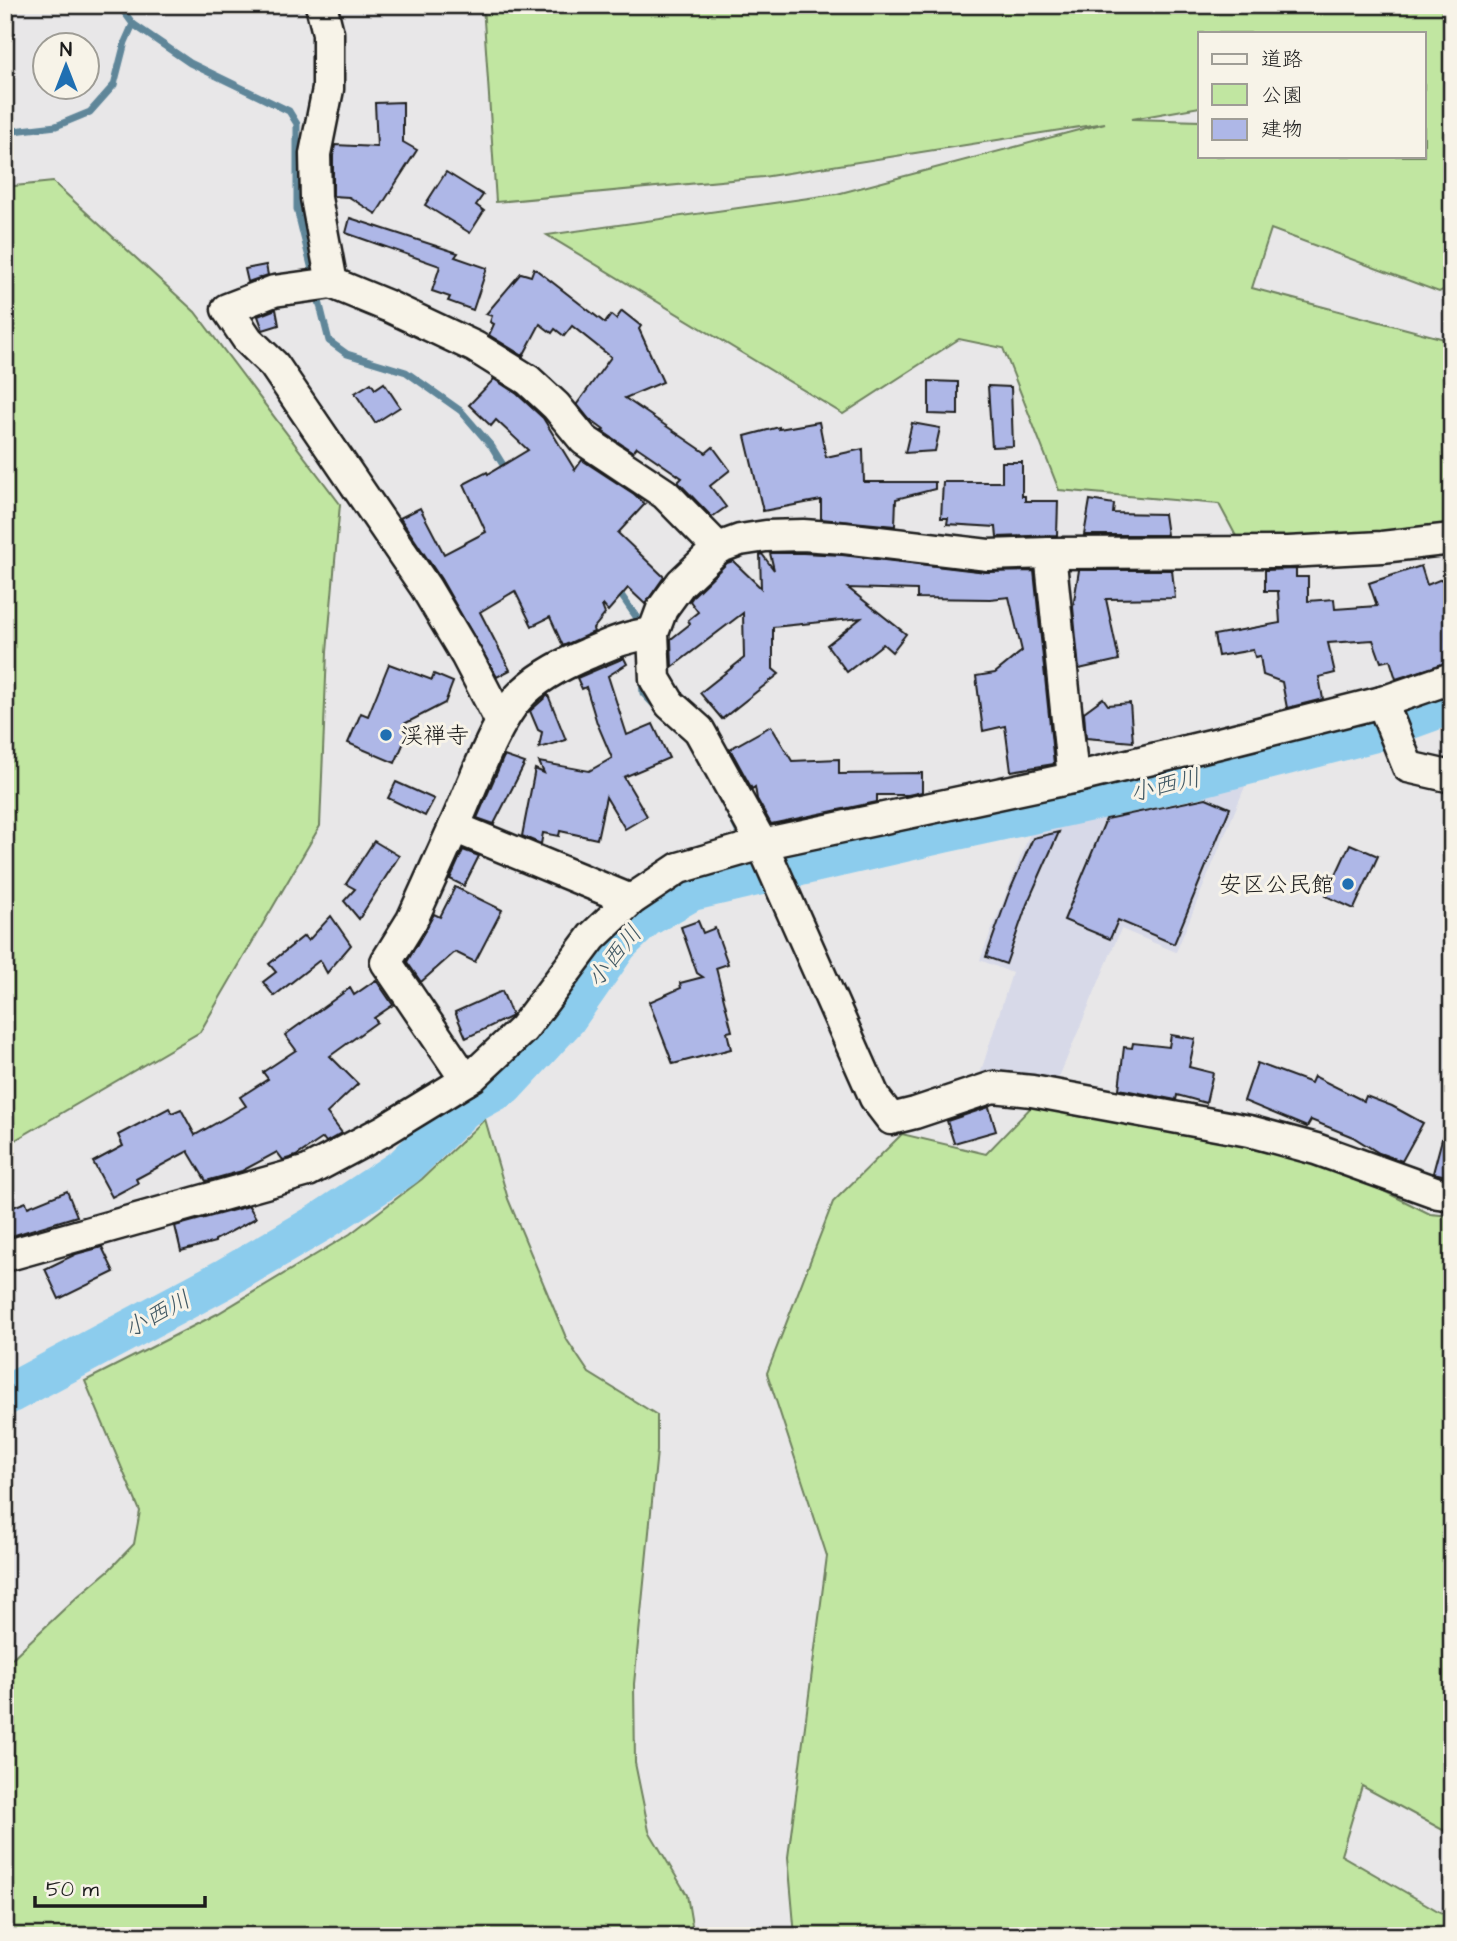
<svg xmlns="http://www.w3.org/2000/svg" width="1457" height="1941" viewBox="0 0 1457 1941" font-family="'Architects Daughter','Klee One',sans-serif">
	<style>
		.built { fill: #d7d9e8 }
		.green { fill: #c1e6a1; stroke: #6e815e; stroke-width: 2; fill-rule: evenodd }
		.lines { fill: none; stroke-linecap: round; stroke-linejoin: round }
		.stream { stroke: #5f8699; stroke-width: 7 }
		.river { stroke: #8ccced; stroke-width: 40 }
		.building { fill: #aeb7e7; stroke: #1c1c1c; stroke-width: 2 }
		.minor-casing { stroke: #1c1c1c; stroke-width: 35 }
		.minor { stroke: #f7f3e8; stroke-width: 30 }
		.poi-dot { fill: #1f6fb2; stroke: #f7f3e8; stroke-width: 2.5 }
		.labels { text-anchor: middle; stroke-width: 6; stroke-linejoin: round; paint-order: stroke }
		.poi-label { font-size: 23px; fill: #1c1c1c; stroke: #f7f3e8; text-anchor: start }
		.water-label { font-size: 24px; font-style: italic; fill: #435a65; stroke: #f7f3e8 }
	</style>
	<rect width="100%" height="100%" fill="#e8e7e8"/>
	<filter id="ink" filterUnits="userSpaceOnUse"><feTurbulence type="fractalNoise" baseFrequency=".0143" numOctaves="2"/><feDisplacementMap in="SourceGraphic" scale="14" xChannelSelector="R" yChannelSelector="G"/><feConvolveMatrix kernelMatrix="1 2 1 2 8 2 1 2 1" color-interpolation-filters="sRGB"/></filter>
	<g filter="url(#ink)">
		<polygon class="built" points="1249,777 1176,952 1121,929 1054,1089 977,1084 1012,973 980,960 1034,823"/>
		<g class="green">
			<path d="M 483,5 L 1452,5 L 1452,286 L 1439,292 L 1271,229 L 1252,288 L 1452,341 L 1452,525 L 1379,534 L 1237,538 L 1219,504 L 1059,490 L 1003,348 L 959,339 L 843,414 L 547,235 L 837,194 L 1105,123 L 763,177 L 496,202 ZM 1200,33 L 1424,33 L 1424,156 L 1200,156 L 1200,121 L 1132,119 L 1200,107 Z"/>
			<polygon points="53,182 195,312 340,504 327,652 320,826 200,1032 5,1146 5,187"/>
			<polygon points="1035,1103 1323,1161 1430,1214 1452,1216 1452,1835 1362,1786 1341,1855 1452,1919 1452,1936 795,1936 788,1857 827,1556 767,1373 833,1202 902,1134 986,1154"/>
			<polygon points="485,1119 508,1199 567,1340 589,1373 657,1415 657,1451 634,1684 635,1763 649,1831 687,1895 692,1925 690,1936 5,1936 5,1665 77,1597 109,1570 134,1544 140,1511 85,1381 217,1314 350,1234 422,1179"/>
		</g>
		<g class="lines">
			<g class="stream">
				<polyline points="119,5 133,24 190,63 289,111 297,124 297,209 314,278"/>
				<polyline points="5,132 56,126 90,112 114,85 125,42 133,24"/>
				<polyline points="317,293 329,341 347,354 406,372 461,411 492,447 508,473"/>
				<polyline points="615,589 619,592 637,618 637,629"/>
				<polyline points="642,679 643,693 661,712"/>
				<polyline points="731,817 743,841"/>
			</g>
			<polyline class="river" points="5,1396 224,1279 319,1223 404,1167 464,1108 504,1086 566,1019 618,944 645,918 692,891 943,833 1197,778 1372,733 1452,704"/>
		</g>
		<g class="building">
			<polygon points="403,102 403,142 417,150 376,214 349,197 333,196 333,156 335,145 377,147 375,103"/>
			<polygon points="446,172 483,195 476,205 484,211 470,233 425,205"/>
			<polygon points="350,218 458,253 455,257 487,268 473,310 448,301 450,297 432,291 440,266 346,233"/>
			<polygon points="266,265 268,275 248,282 245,269"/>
			<polygon points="534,268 605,323 611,315 616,319 622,311 641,326 639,329 663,382 625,398 706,453 713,447 730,470 710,486 726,507 712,517 678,482 682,478 637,447 633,452 602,431 604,430 589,419 577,404 611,357 572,326 564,336 555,329 552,333 540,324 523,356 489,335 494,324 490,322 492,316 486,314 521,273 531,276"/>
			<polygon points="276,309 279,325 263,330 258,316"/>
			<polygon points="494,379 517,394 543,418 575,470 582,460 634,494 645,504 618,533 664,577 645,604 628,588 608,611 603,605 602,606 605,614 593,629 594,632 563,646 550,617 532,626 515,591 480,612 510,670 497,677 441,579 400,518 420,508 444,554 486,532 464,484 487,472 488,474 528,450 496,420 491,426 469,405"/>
			<polygon points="929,381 958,382 958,415 929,414"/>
			<polygon points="371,383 375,389 384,383 400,407 375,423 355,393"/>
			<polygon points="988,386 1011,387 1013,446 992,447"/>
			<polygon points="819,422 826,457 863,449 864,482 935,482 935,489 896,499 895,526 821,519 821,500 763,511 745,436 779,427 779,429"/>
			<polygon points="912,423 940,428 935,451 905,453"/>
			<polygon points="1002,462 1022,462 1022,496 1025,496 1025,501 1058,501 1057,535 997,537 996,527 947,524 948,518 941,518 943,482 1002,482"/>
			<polygon points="1090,500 1114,504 1113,513 1164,514 1167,535 1084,535"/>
			<polygon points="770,553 803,553 842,555 986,572 1034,571 1054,764 1011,771 1005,726 983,731 976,676 995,673 1022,651 1009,597 990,599 917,598 917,590 848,588 906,634 892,652 883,644 847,672 827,645 861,618 773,627 773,669 779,674 722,719 700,693 744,658 743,613 672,667 671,639 690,624 688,620 698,612 690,601 694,595 727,563 733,561 761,588 760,555 762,554 774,570"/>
			<polygon points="1421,566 1427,585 1444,578 1452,598 1452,661 1396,679 1390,660 1381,662 1373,640 1328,643 1335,673 1319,677 1323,699 1287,708 1282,682 1263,675 1260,656 1255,657 1253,650 1218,656 1214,635 1280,623 1278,591 1265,591 1265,570 1296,569 1296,577 1308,577 1308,601 1334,599 1335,609 1377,606 1369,583"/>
			<polygon points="1079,570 1172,570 1175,598 1106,599 1119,660 1079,669 1073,607"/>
			<polygon points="624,658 627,664 608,676 627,735 653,724 669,758 624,777 647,816 625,829 606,797 597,839 560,831 559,836 543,833 541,844 522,836 535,769 544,773 539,762 589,771 612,758 597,723 586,687 582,689 577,678"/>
			<polygon points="389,664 432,680 434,674 453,682 445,703 404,724 408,733 395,763 348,743 361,713 368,716"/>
			<polygon points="548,695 566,740 539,748 542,732 538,730 530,711"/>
			<polygon points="1103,698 1108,705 1130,703 1133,742 1086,738 1084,712"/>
			<polygon points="771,726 792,761 839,759 839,774 922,773 922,792 908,795 877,795 877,802 771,824 757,799 755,787 752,789 730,749"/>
			<polygon points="504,756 525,763 494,824 477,818"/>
			<polygon points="396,782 434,799 425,816 388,798"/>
			<polygon points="1206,798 1230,808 1174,944 1118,920 1110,939 1064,920 1106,819"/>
			<polygon points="1059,832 1027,904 1006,964 986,957 1008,895 1033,838"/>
			<polygon points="374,841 399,856 359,919 344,901 355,889 346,884"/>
			<polygon points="1350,844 1378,856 1354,909 1326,896"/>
			<polygon points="463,850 479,856 464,886 450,879"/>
			<polygon points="455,887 502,910 475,962 455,952 421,982 407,962 434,914 440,917"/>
			<polygon points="331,916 351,945 327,973 320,960 274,996 263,982 276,972 269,964 304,936 308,941"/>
			<polygon points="698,921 703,933 715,928 728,964 716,968 732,1031 727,1032 731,1049 673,1064 649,1002 681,988 680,983 703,977 697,973 681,927"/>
			<polygon points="376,980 393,1005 374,1018 377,1022 330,1056 358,1084 327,1113 342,1133 326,1142 323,1138 296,1156 283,1160 277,1152 242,1171 206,1181 188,1151 136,1179 138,1183 112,1197 93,1162 123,1146 118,1135 169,1108 172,1113 181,1109 195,1135 246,1106 240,1097 268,1079 263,1072 296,1050 285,1035 350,988 354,995"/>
			<polygon points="502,991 512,1015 510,1017 466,1038 455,1012"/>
			<polygon points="1171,1035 1195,1039 1189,1067 1213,1073 1206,1103 1177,1095 1176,1100 1119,1089 1124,1047 1132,1048 1133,1043 1169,1047"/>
			<polygon points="1257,1063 1311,1083 1314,1076 1364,1101 1366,1096 1392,1106 1423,1123 1402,1161 1379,1153 1353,1137 1311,1120 1307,1127 1244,1101"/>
			<polygon points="989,1107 996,1131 954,1143 947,1121"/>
			<polygon points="1446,1124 1452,1125 1452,1177 1433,1173"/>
			<polygon points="67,1191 77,1216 5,1238 5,1210 26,1202 28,1207"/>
			<polygon points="249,1206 256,1218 215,1240 215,1242 181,1251 175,1226"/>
			<polygon points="102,1247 114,1272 59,1299 45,1269 76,1254"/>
		</g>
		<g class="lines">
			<defs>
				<g id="minor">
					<polyline points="321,5 328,33 328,89 315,154 316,198 332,283 388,306 475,347 528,380 556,406 584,440 665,494 718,548"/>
					<polyline points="332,283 274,291 227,309 248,340 274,365 426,588 466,655 501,722"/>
					<polyline points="1452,539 1382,547 1288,552 1050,553 988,555 844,538 803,535 766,536 740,540 718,548 681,583 662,609 653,633 655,679 670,704 699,730 762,844 875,1098 891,1119 915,1113 993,1087 1032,1091 1249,1131 1316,1149 1438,1193 1452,1195"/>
					<polyline points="1050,553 1073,778"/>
					<polyline points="1382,702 1408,767 1452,777"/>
					<path d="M 454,827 C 471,790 493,726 519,697 C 537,677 563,664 587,654 C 610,644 627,636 653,633"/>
					<polyline points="466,1080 386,962 412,920 454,827 631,900"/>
					<polyline points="5,1256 308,1171 385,1130 473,1076 523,1029 592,937 631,900 679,868 762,844 1082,776 1219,743 1382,702 1452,678"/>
				</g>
			</defs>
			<use href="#minor" class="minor-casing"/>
			<use href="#minor" class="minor"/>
		</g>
	</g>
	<g class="poi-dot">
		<circle cx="386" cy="735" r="7"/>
		<circle cx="1348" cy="884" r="7"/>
	</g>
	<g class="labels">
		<g class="poi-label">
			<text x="400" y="743">渓禅寺</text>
			<text x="1334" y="892" text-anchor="end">安区公民館</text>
		</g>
		<g class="water-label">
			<text transform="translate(1165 785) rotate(-13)" y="8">小西川</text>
			<text transform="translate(614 956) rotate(-51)" y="8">小西川</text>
			<text transform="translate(157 1314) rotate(-28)" y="8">小西川</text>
		</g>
	</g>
	<rect width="1457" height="1941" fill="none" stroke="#f7f3e8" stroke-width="28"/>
	<rect x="14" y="14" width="1429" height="1913" fill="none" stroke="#1c1c1c" stroke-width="2.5" filter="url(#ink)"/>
	<rect x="1198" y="32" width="228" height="126" fill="#f7f3e8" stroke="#9f9d96" stroke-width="2"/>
	<rect x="1212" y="54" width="35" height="10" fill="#f7f3e8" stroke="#9f9d96" stroke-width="2"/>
	<text x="1261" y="66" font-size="21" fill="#1c1c1c">道路</text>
	<rect x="1212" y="84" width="35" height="21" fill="#c1e6a1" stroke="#9f9d96" stroke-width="2"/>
	<text x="1261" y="102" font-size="21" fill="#1c1c1c">公園</text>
	<rect x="1212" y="119" width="35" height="21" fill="#aeb7e7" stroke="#9f9d96" stroke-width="2"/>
	<text x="1261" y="136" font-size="21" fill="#1c1c1c">建物</text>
	<g transform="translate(66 66)"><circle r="33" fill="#f7f3e8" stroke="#9f9d96" stroke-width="2"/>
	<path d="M0-5L12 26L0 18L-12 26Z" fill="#1f6fb2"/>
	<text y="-10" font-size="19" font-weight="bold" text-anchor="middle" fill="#1c1c1c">N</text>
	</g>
	<path d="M35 1896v10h170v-10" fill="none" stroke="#1c1c1c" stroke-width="3.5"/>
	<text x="46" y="1896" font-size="21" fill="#1c1c1c" stroke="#f7f3e8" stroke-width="5" paint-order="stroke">50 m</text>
</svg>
